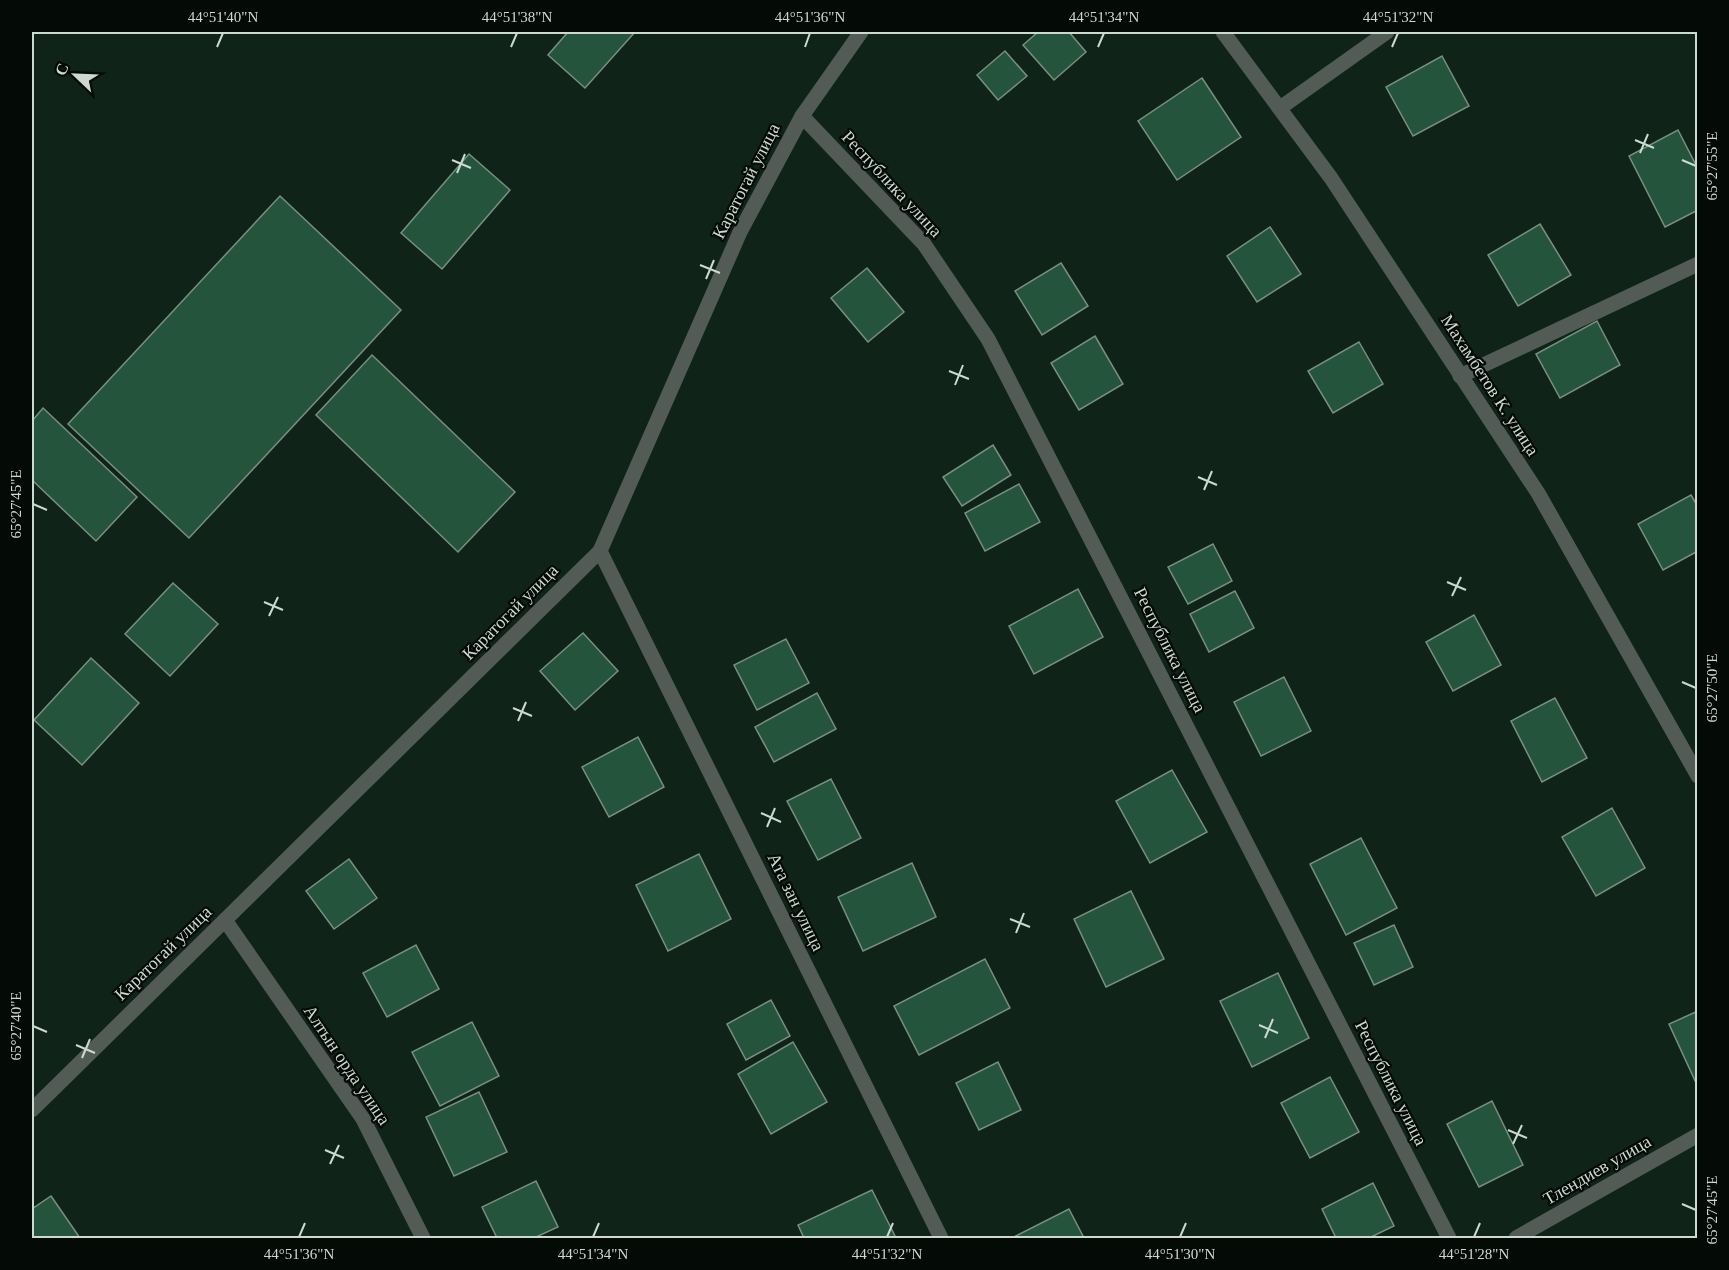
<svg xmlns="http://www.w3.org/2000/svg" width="1729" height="1270" viewBox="0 0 1729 1270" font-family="Georgia,serif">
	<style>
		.building { fill: #25543c; stroke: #788f81; stroke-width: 1.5 }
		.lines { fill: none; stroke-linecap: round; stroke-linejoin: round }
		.minor { stroke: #525b56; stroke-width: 15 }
		.ticks { fill: none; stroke: #ccd9d1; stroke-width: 2 }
		.labels { text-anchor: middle; stroke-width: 4.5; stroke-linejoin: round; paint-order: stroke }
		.street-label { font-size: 18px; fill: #ccd9d1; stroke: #040a06 }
		.neatline { fill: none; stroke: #ccd9d1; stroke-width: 2 }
		.ticks-label { font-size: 15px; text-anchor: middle; fill: #ccd9d1 }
	</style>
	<rect width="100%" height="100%" fill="#0f2318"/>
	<g class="building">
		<polygon points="568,32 635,32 585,88 548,55"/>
		<polygon points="1038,32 1069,32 1086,52 1054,80 1023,45"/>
		<polygon points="1005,51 1027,76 998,100 977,75"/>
		<polygon points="1442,56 1469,106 1413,136 1386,87"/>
		<polygon points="1202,78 1241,137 1177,180 1138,121"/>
		<polygon points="1678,130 1698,169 1698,210 1665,227 1629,156"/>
		<polygon points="469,154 510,190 442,269 401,233"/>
		<polygon points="280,196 401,310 189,538 68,424"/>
		<polygon points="1540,224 1571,275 1518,306 1488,255"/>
		<polygon points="1270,227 1301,274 1257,302 1227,256"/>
		<polygon points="1061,263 1088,306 1042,335 1015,291"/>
		<polygon points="867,268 904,312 868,342 831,298"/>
		<polygon points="1597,321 1620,365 1560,398 1536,354"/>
		<polygon points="1095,336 1123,384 1079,410 1051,363"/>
		<polygon points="1359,342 1383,384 1333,413 1308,371"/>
		<polygon points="372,355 515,492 458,552 316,415"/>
		<polygon points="43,408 137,497 96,541 32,480 32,421"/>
		<polygon points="993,445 1011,475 962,506 943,477"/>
		<polygon points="1019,484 1040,522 985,551 965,513"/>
		<polygon points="1691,495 1698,507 1698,551 1663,570 1638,524"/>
		<polygon points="1213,544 1232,581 1188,604 1168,567"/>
		<polygon points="173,583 218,624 170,676 125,634"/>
		<polygon points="1078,589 1103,637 1034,674 1009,626"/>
		<polygon points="1235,591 1254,628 1209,652 1190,614"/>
		<polygon points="1474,615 1501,665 1453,691 1426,642"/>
		<polygon points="583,633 618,671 575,710 540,671"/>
		<polygon points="786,639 809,683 757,710 734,665"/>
		<polygon points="91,658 139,703 82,765 34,720"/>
		<polygon points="1284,677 1311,731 1261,756 1234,702"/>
		<polygon points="817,693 836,729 774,762 755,727"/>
		<polygon points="1555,698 1587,758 1542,782 1511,721"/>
		<polygon points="638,737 664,787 609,817 582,767"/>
		<polygon points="1172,770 1207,832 1150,863 1116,801"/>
		<polygon points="831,779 861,838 818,860 787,801"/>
		<polygon points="1612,808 1645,868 1596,896 1562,837"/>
		<polygon points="1361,838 1397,908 1346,935 1310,864"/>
		<polygon points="699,854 731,919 668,951 636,885"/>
		<polygon points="349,859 377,898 334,929 306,891"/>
		<polygon points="912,863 936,917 863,951 838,897"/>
		<polygon points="1131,891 1164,959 1106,987 1074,919"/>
		<polygon points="1394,925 1413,967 1374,985 1354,943"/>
		<polygon points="416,945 439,989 387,1017 363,973"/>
		<polygon points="985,959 1010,1008 919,1055 894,1006"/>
		<polygon points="1278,973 1309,1038 1252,1067 1220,1001"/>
		<polygon points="771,1000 790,1036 746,1060 727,1024"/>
		<polygon points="1698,1011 1698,1085 1697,1085 1669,1024"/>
		<polygon points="472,1022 499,1076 440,1106 412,1052"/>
		<polygon points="793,1042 827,1102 771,1134 738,1074"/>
		<polygon points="998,1062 1021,1110 979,1130 956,1083"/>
		<polygon points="1330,1077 1359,1132 1310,1158 1281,1103"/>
		<polygon points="479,1092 507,1152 454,1176 426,1117"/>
		<polygon points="1492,1101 1523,1165 1479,1187 1447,1124"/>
		<polygon points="536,1181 558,1227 534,1238 497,1238 482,1207"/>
		<polygon points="1373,1183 1394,1226 1369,1238 1336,1238 1322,1209"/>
		<polygon points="872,1190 896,1238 804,1238 798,1225"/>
		<polygon points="51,1196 80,1238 32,1238 32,1209"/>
		<polygon points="1069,1209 1084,1238 1012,1238"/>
	</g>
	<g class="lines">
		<g class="minor">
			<polyline points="1223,32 1331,178 1538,493 1698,776"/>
			<polyline points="1280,108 1387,32"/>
			<polyline points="802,116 924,244 988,339 1449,1238"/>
			<polyline points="1460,376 1698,264"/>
			<polyline points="600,551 941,1238"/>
			<polyline points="225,920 363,1119 423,1238"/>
			<polyline points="32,1110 600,551 740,232 802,116 861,32"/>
			<polyline points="1516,1238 1698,1135"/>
		</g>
	</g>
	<path class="ticks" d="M 217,47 L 223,33M 511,47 L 517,33M 805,47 L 810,33M 1098,47 L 1104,33M 1392,47 L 1398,33M 1635,140 L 1654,148M 1640,153 L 1648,134M 452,160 L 471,168M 1682,160 L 1696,166M 457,173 L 465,154M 700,265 L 720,273M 706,279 L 714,260M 949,371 L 969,379M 955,385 L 963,365M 1198,477 L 1217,485M 1204,490 L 1212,471M 33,504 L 47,510M 1447,582 L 1466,590M 1452,596 L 1461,577M 264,602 L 283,610M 269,616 L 278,597M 1682,682 L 1696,688M 513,708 L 532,716M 518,721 L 526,702M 761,813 L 781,822M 767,827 L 775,808M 1010,919 L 1030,927M 1016,933 L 1024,913M 1259,1025 L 1278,1033M 33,1026 L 47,1032M 1265,1038 L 1273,1019M 76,1045 L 95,1053M 82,1058 L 90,1039M 1508,1130 L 1527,1138M 1513,1144 L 1522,1125M 325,1150 L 344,1158M 330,1164 L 339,1145M 1682,1204 L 1696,1210M 299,1237 L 305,1223M 593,1237 L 599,1223M 887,1237 L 893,1223M 1180,1237 L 1186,1223M 1474,1237 L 1480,1223"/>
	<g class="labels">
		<g class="street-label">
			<text transform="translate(746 181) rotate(-63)" y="6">Каратогай улица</text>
			<text transform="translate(892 184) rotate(47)" y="6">Республика улица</text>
			<text transform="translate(1490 385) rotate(57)" y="6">Махамбетов К. улица</text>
			<text transform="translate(510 612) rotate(-45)" y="6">Каратогай улица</text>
			<text transform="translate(1170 650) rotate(63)" y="6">Республика улица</text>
			<text transform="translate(796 902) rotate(64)" y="6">Ата зан улица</text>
			<text transform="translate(163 953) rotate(-44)" y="6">Каратогай улица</text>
			<text transform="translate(347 1065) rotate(56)" y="6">Алтын орда улица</text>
			<text transform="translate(1391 1083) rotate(63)" y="6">Республика улица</text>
			<text transform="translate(1597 1170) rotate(-30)" y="6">Тлендиев улица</text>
		</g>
	</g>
	<rect width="1729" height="1270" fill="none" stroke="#040a06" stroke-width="66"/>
	<g transform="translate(75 75) rotate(293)" stroke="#040a06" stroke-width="4.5" paint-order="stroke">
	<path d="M0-4.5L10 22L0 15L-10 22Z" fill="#ccd9d1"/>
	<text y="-9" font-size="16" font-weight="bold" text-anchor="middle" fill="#ccd9d1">С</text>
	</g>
	<rect x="33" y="33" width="1663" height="1204" class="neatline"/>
	<g class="ticks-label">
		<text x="223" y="22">44°51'40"N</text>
		<text x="517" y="22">44°51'38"N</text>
		<text x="810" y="22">44°51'36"N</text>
		<text x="1104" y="22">44°51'34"N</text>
		<text x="1398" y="22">44°51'32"N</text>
		<text transform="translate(1712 166) rotate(-90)" y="5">65°27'55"E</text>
		<text transform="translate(16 504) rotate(-90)" y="5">65°27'45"E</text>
		<text transform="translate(1712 688) rotate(-90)" y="5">65°27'50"E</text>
		<text transform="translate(16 1026) rotate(-90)" y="5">65°27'40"E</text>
		<text transform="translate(1712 1210) rotate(-90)" y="5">65°27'45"E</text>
		<text x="299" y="1259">44°51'36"N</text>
		<text x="593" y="1259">44°51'34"N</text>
		<text x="887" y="1259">44°51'32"N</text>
		<text x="1180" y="1259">44°51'30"N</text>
		<text x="1474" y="1259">44°51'28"N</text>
	</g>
</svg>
